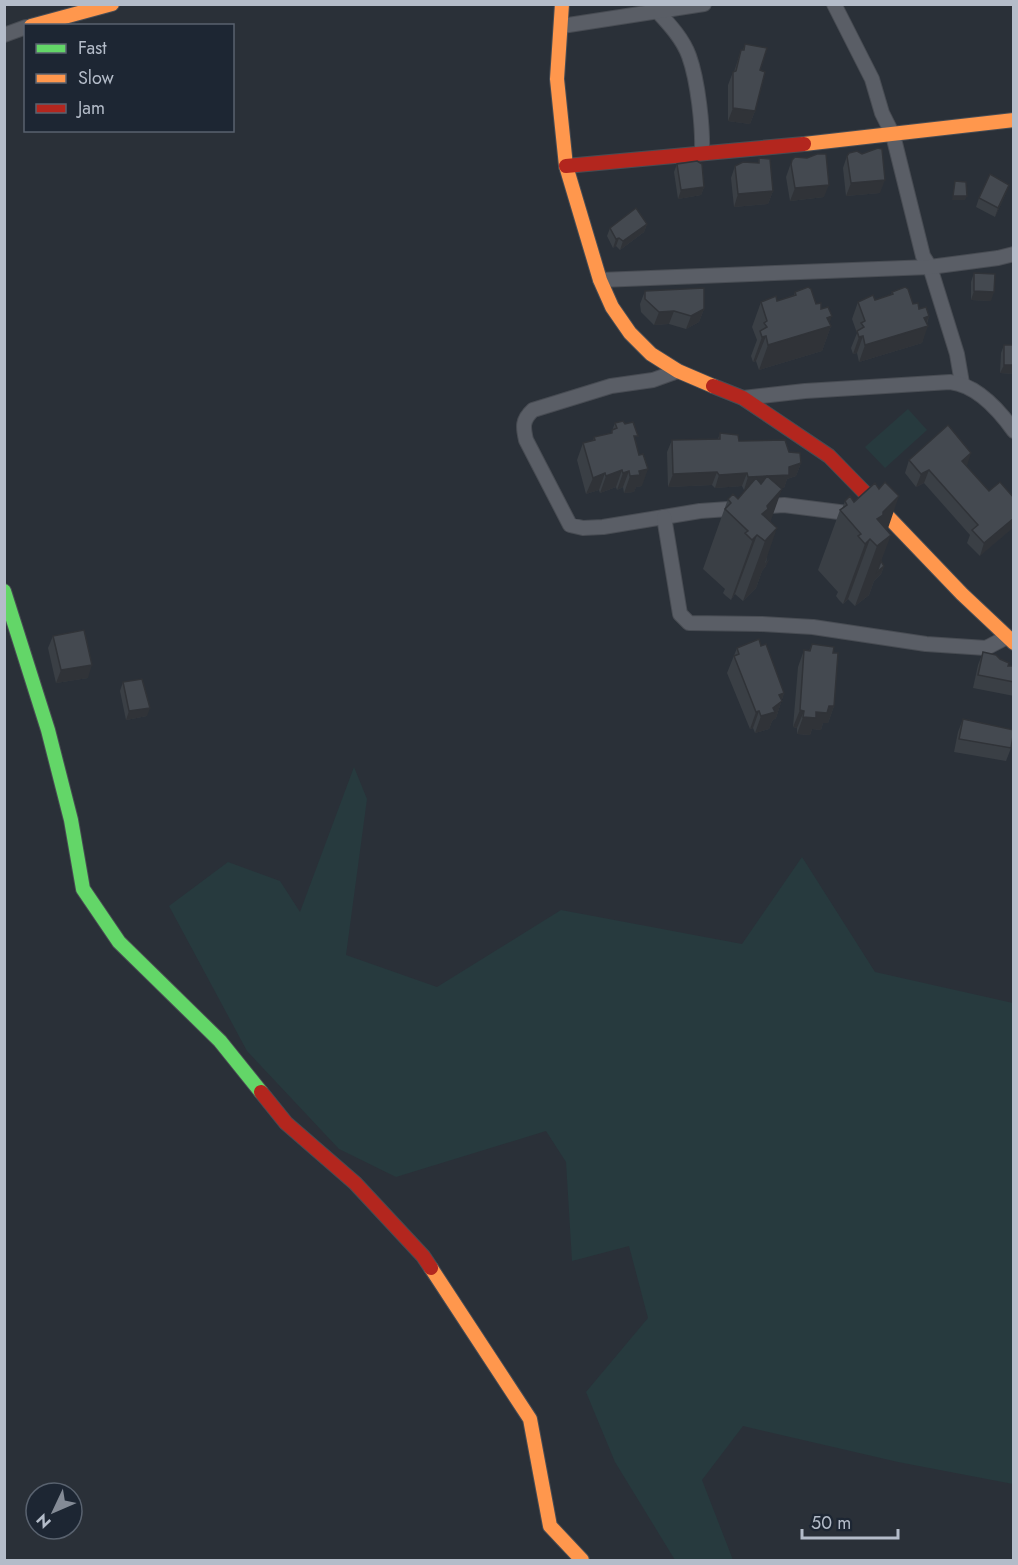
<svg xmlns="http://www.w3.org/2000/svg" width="1018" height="1565" viewBox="0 0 1018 1565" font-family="Jost,sans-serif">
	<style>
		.green { fill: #273a3e }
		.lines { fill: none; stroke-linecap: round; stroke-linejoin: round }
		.street-casing { stroke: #484c53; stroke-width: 16 }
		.fast-casing { stroke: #484c53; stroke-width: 16 }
		.slow-casing { stroke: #484c53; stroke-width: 16 }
		.jam-casing { stroke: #484c53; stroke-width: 16 }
		.street { stroke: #5a5e66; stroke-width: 14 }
		.fast { stroke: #63d668; stroke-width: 14 }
		.slow { stroke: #ff974d; stroke-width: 14 }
		.jam { stroke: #b3261e; stroke-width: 14 }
		.wall { fill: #3a3f45 }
		.shaded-wall { fill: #303338 }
		.building { fill: #444950; stroke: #303338; stroke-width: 1.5 }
	</style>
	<rect width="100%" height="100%" fill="#2a3038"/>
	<g class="green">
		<polygon points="908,409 927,430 885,468 865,447"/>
		<polygon points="354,767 367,799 346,955 437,987 561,910 742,944 802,857 875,972 1013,1003 1013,1484 898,1462 743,1426 702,1480 733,1560 675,1560 615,1462 586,1392 648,1318 629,1246 572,1261 566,1162 546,1131 396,1177 339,1149 247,1051 169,906 228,862 280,881 300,912"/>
	</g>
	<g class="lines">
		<defs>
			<g id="street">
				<polyline points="834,4 872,79 882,113 893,135 923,256 930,267 957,354 962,383"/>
				<path d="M 657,11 C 669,24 683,39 689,56 C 698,81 703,127 702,153"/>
				<polyline points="562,26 704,4"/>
				<polyline points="4,35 26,27"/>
				<polyline points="600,280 930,267 998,258 1014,254"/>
				<path d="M 678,371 L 653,380 L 611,386 L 533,410 C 522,420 523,427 526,440 L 570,525 L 583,528 L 603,527 L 700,511 L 784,505 L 855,514"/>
				<path d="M 743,398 L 805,391 L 950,382 C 977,385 999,410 1014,431"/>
				<polyline points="664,517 680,614 689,623 762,624 813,627 926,644 986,648 1007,637"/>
			</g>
			<polyline id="fast" points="4,591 48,730 71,820 83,889 119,942 220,1041 261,1092"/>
			<g id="slow">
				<polyline points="562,4 557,79 566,166 600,280 612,307 630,333 651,354 678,371 713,386"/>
				<polyline points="31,26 112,4"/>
				<polyline points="804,144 1014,120"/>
				<polyline points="873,501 962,594 1014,643"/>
				<polyline points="431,1268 530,1419 550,1526 582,1560"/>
			</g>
			<g id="jam">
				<polyline points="566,166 804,144"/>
				<polyline points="713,386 743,398 829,456 873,501"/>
				<polyline points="261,1092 286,1123 355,1183 423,1256 431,1268"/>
			</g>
		</defs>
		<use href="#street" class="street-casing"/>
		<use href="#fast" class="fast-casing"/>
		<use href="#slow" class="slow-casing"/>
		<use href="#jam" class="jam-casing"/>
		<use href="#street" class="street"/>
		<use href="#fast" class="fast"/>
		<use href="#slow" class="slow"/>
		<use href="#jam" class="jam"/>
	</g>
	<g class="wall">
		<polygon points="745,44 760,70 755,111 750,124 728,121 728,85 733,72 734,72 741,50 743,50"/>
		<polygon points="847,156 880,193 846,196 843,168"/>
		<polygon points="759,158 773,191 768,204 734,207 731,178 735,166 758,163"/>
		<polygon points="792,160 824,197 790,201 786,177"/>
		<polygon points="677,164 704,187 701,195 678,199 674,172"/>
		<polygon points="1006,193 995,217 976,207 979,198"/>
		<polygon points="647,224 644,232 620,250 616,246 613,248 607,236 610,228"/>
		<polygon points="974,273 991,301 971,300 971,282"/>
		<polygon points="645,291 704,309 699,322 686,329 669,324 654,325 641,312 640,304"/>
		<polygon points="795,292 816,304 821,309 831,326 822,351 759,370 756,361 753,362 751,356 757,340 752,327 761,302 777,301 794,295"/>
		<polygon points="892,292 913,304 929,316 922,343 859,362 857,353 853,354 851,348 857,333 852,319 858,302 875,300 891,295"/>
		<polygon points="1004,345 1014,345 1014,374 1000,373 1001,353"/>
		<polygon points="615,423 636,441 642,486 636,487 634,492 624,493 623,487 617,490 616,487 600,493 599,490 586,494 577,460 583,443 593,441 594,437 611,433"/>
		<polygon points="720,433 739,441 789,452 801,463 796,476 787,479 784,488 781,488 770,522 766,566 762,571 756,588 743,601 735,594 731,600 726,596 723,593 725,589 703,569 728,499 738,499 746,490 744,490 742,486 715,488 712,485 668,487 667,452 672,440 718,439"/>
		<polygon points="909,460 966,466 989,491 1014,498 980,556 967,543 970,535 924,483 916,487 905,473"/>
		<polygon points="845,501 854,502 887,531 881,561 884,566 881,574 874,581 869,595 855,606 848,599 843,604 839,600 836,596 838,592 818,570 840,510 842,509"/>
		<polygon points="53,636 88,678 56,683 48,648"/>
		<polygon points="812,644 833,653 834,706 828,723 823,723 821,730 812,729 810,735 797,734 797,728 793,727 798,667 804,650 809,651"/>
		<polygon points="761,646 784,693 776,718 772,721 769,729 755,733 753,728 750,729 727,673 737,648"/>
		<polygon points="983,652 1014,669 1014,696 973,688 978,665"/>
		<polygon points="123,682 147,716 126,720 120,691"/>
		<polygon points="963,719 1011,748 1006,761 954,752 958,732"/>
	</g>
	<g class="shaded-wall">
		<polygon points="733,108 755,111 750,124 728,121"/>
		<polygon points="885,180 880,193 846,196 851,183"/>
		<polygon points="829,185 824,197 790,201 795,188"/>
		<polygon points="1009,185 1006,193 995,217 998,208"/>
		<polygon points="704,187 701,195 678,199 681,190"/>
		<polygon points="773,191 768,204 734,207 738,194"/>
		<polygon points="953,196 967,196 965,200 952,200"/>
		<polygon points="647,224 644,232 620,250 623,241"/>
		<polygon points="619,238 616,246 613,248 616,239"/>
		<polygon points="974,291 994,292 991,301 971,300"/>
		<polygon points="704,309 699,322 686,329 691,316"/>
		<polygon points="674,311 669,324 654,325 659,312"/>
		<polygon points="832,316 828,327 831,326 822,351 759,370 768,345"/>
		<polygon points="929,316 925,327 928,326 922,343 859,362 865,345"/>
		<polygon points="766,336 756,361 753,362 762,337"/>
		<polygon points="863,336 857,353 853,354 859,337"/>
		<polygon points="1004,365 1014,365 1014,374 1000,373"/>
		<polygon points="971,453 967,466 962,461"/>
		<polygon points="801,463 796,476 787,479 784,488 744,490 748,477"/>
		<polygon points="648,469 642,486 636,487 634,492 624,493 630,476 639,471"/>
		<polygon points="622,470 616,487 600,493 606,476"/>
		<polygon points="929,470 924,483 916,487 921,474"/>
		<polygon points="629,471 623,487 617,490 623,473"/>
		<polygon points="717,472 712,485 668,487 673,474"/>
		<polygon points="605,473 599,490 586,494 593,478"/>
		<polygon points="747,473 742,486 715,488 719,475"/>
		<polygon points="782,489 764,540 757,535 735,594 731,600 762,514 767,506"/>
		<polygon points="899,496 884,540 891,535 877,572 884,566 881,574 874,581 869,595 855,606 877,546 877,519 883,512"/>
		<polygon points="1014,518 1014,527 980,556 984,543"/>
		<polygon points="777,528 765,563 770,558 766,566 762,571 756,588 743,601 765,541"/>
		<polygon points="870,539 848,599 843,604 865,544"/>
		<polygon points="92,665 88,678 56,683 61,670"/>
		<polygon points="784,693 776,718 772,721 769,729 755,733 761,716 779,695"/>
		<polygon points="829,706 834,706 828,723 823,723 821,730 812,729 810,735 797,734 803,717"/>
		<polygon points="150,708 147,716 126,720 129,711"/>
		<polygon points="800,710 804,711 797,728 793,727"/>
		<polygon points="759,711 753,728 750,729 756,712"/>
	</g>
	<g class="building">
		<polygon points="745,44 767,48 760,70 765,72 755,111 733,108 733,72 736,71 741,50 744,50"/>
		<polygon points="878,148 882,149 885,180 851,183 847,156 849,153 857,151 862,154"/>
		<polygon points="817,154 826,154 829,185 795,188 791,164 792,160 795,157 807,158"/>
		<polygon points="759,158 770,159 773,191 738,194 735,166 743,162 759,163"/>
		<polygon points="697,161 702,164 704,187 681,190 677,164"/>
		<polygon points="990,174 1009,185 998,208 979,198"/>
		<polygon points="955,181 966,182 967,196 953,196"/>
		<polygon points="636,208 647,224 623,241 619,238 616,239 610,228"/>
		<polygon points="974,273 995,274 994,292 974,291"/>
		<polygon points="808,287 811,289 816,304 821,303 821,309 828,307 832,316 827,318 831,326 768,345 766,336 762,337 760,331 767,327 764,323 767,321 761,302 776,296 777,301 796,295 795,292"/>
		<polygon points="905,287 908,289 913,304 918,303 919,309 926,307 929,316 924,318 928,326 865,345 863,336 859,337 857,331 864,327 861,323 865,321 858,302 873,295 875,300 893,294 892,292"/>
		<polygon points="704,288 704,309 691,316 674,311 659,312 645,299 645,291"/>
		<rect x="1004" y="345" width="10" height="20"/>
		<polygon points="623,421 625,424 633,422 638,436 634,436 639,455 643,454 648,469 639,471 640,475 630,476 629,471 623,473 622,470 606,476 605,473 593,478 583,443 595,440 594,437 612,433 612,430 617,428 615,423"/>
		<polygon points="948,425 971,453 962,461 989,491 1000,482 1014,498 1014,518 984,543 972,530 978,525 929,470 921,474 909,460"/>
		<polygon points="720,433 738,435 739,441 785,440 789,452 800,453 801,463 789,467 789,475 748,477 747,473 719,475 717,472 673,474 672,440 720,439"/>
		<polygon points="767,476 782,489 767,506 768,509 762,514 777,528 765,541 757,535 752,540 745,533 748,531 725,509 731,503 728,499 733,494 738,499 756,478 761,484"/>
		<polygon points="885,482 899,496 883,512 883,515 877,519 891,535 877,546 870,539 865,544 858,536 861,534 840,510 847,505 845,501 850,496 854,502 875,483 879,489"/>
		<polygon points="881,561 884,566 877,572"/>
		<polygon points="84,630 92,665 61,670 53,636"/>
		<polygon points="759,639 761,646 766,644 784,693 779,695 782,701 773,708 775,712 761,716 759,711 756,712 734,656 739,654 737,648"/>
		<polygon points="812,644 834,647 833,653 838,653 834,706 829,706 827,713 816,712 816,718 803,717 804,711 800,710 804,650 810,651"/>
		<polygon points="983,652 996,655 1000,659 1009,663 1008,666 1013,666 1014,682 978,675"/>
		<polygon points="142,679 150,708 129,711 123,682"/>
		<polygon points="963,719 1014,730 1011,748 959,739"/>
	</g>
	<rect width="1018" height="1565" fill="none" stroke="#b4bcc9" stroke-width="12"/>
	<rect x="24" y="24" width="210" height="108" fill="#1d2633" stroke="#59626f" stroke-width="1.5"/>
	<rect x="36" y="44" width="30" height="9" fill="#63d668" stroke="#59626f" stroke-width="1.5"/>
	<text x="78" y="54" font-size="18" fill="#b4bcc9">Fast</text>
	<rect x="36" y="74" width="30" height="9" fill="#ff974d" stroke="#59626f" stroke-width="1.5"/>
	<text x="78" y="84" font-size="18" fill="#b4bcc9">Slow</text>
	<rect x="36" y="104" width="30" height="9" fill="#b3261e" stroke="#59626f" stroke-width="1.5"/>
	<text x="78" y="114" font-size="18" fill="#b4bcc9">Jam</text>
	<g transform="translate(54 1511) rotate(226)"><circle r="28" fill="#1d2633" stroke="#59626f" stroke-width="1.5"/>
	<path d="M0-4.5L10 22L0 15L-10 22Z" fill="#848b96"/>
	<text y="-9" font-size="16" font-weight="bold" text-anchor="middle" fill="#b4bcc9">N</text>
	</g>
	<path d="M802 1529v9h96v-9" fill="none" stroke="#b4bcc9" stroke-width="3"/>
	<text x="811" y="1529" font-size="18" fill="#b4bcc9" stroke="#1d2633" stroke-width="4.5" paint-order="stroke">50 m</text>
</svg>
